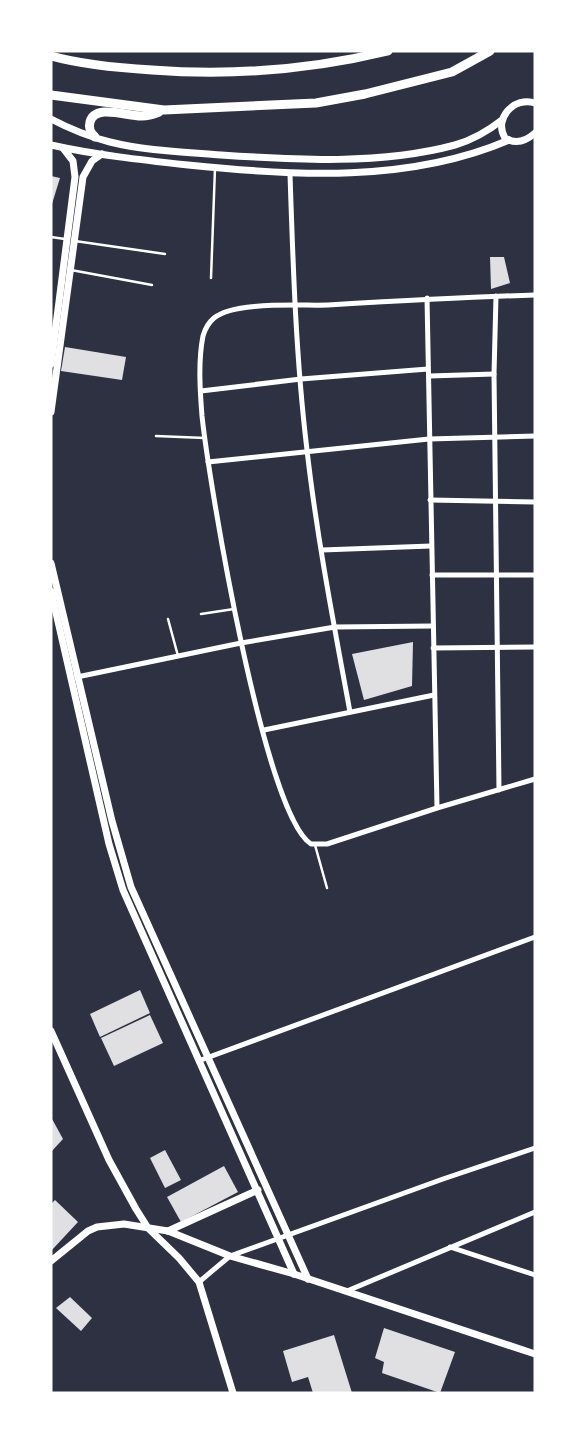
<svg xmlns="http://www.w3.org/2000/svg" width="586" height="1444" viewBox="0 0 586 1444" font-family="'Nunito Sans',sans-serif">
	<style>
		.building { fill: #e0e0e3 }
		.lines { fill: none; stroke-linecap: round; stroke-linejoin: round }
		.service { stroke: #fff; stroke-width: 2.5 }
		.minor { stroke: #fff; stroke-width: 5 }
		.tertiary { stroke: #fff; stroke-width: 7 }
		.trunk { stroke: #fff; stroke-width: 9 }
	</style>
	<rect width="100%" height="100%" fill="#2d3142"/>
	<g class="building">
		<polygon points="51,176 60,178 51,207"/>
		<polygon points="490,257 504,257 510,283 491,289"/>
		<polygon points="65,347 126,357 122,380 61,371"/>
		<polygon points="413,642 412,686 364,700 352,654"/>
		<polygon points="140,990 150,1013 100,1037 90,1014"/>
		<polygon points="150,1015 163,1043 114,1066 101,1038"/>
		<polygon points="51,1117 63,1139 51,1152"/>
		<polygon points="165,1150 181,1180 165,1188 150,1158"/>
		<polygon points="224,1166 238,1192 181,1222 167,1197"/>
		<polygon points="55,1200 78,1222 51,1251 51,1204"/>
		<polygon points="70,1297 92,1318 81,1331 56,1308"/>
		<polygon points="384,1328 455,1352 440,1393 382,1373 384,1362 375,1358"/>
		<polygon points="334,1335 352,1393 313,1393 308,1377 292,1382 283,1351"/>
	</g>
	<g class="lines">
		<g class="service">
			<polyline points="51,237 65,239"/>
			<polyline points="75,241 165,254"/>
			<polyline points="71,270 152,285"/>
			<polyline points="211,278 215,168"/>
			<polyline points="156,436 205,438"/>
			<polyline points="201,614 234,609"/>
			<polyline points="168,619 178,656"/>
			<polyline points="315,845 327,888"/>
		</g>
		<g class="minor">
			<path d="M 290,174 C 293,266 296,359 307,450 C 317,538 334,625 350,712"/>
			<path d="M 535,295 C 466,297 397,301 328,305 C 301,306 234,301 214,318 C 208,323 205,329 203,336 C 198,361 200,391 202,416 C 209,482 264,814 311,844 L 327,844 L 437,808 L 535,779"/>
			<polyline points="496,296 494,374 499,790"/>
			<polyline points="427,298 437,808"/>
			<polyline points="429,376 494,374"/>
			<polyline points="201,391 301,379 428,369"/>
			<polyline points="208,462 429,439 535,436"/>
			<polyline points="430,500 535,502"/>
			<polyline points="322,550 431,546"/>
			<polyline points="432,575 535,575"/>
			<polyline points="433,648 535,647"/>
			<polyline points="77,677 241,643 335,627 433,626"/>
			<polyline points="264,730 434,695"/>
			<polyline points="201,1060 535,937"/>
			<polyline points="450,1247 535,1275"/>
			<polyline points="199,1282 230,1256 443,1179 535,1148"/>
			<polyline points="347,1291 535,1212"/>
		</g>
		<g class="tertiary">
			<path d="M 535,103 C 515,96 493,118 505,138 C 516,145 526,141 535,133"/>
			<path d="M 51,119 C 70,129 90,137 110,142 C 146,151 185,152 221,155 C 297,160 381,165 455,145 C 472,140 488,131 502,120"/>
			<path d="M 51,145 C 96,155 142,160 188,165 C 294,176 409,183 509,140"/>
			<polyline points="51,364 75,177 73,161 63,148"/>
			<polyline points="51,412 83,177 92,161 102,154"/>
			<polyline points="51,563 112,821 131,887 308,1279"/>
			<polyline points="51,591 109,844 123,890 294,1274"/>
			<polyline points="51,1031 109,1160 136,1209 148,1228 179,1258 199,1282 233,1393"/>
			<polyline points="168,1231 258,1190"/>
			<polyline points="51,1261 88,1231 97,1227 124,1224 168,1231 230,1256 294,1274 535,1354"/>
		</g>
		<g class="trunk">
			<path d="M 51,56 C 84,65 118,68 152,70 C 232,76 310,70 388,51"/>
			<polyline points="51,95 164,110 316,103 365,94 452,72 490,51"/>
			<path d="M 95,137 C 91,133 88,129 90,122 C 95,103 129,117 142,116 C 148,116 154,114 159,112"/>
		</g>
	</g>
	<rect width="586" height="1444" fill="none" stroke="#ffffff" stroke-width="105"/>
</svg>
